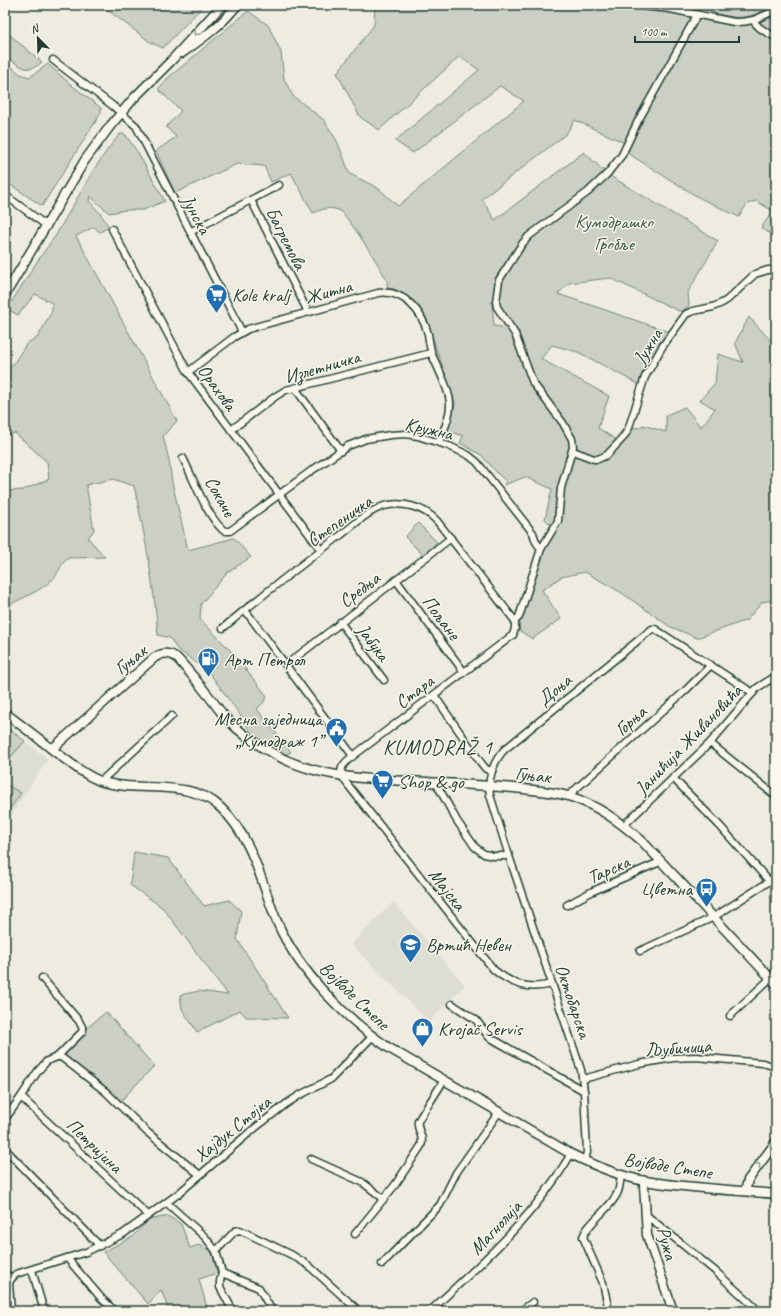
<svg xmlns="http://www.w3.org/2000/svg" width="781" height="1316" viewBox="0 0 781 1316" font-family="Caveat,sans-serif">
	<style>
		.built { fill: #ddddd2 }
		.green { fill: #cbcfc4; stroke: #75867c; fill-rule: evenodd }
		.lines { fill: none; stroke-linecap: round; stroke-linejoin: round }
		.minor-casing { stroke: #1f3d34; stroke-width: 9 }
		.tertiary-casing { stroke: #1f3d34; stroke-width: 11 }
		.minor { stroke: #fbf7ec; stroke-width: 6 }
		.tertiary { stroke: #fbf7ec; stroke-width: 8 }
		.oneway { stroke: #8d9a90 }
		.labels { text-anchor: middle; stroke-width: 3; stroke-linejoin: round; paint-order: stroke }
		.street-label { font-size: 19px; fill: #1f3d34; stroke: #fbf7ec }
		.park-label { font-size: 19px; fill: #415a51; stroke: #fbf7ec }
		.poi-label { font-size: 19px; fill: #1f3d34; stroke: #fbf7ec; text-anchor: start }
		.neighbourhood-label { font-size: 20px; letter-spacing: 1px; fill: #1f3d34; stroke: #fbf7ec }
	</style>
	<rect width="100%" height="100%" fill="#eeece1"/>
	<filter id="ink" filterUnits="userSpaceOnUse"><feTurbulence type="fractalNoise" baseFrequency=".025" numOctaves="2"/><feDisplacementMap in="SourceGraphic" scale="8" xChannelSelector="R" yChannelSelector="G"/><feConvolveMatrix kernelMatrix="1 2 1 2 8 2 1 2 1" color-interpolation-filters="sRGB"/></filter>
	<g filter="url(#ink)">
		<g class="built">
			<polygon points="5,726 48,759 5,824"/>
			<polygon points="393,902 465,985 429,1022 351,944"/>
		</g>
		<g class="green">
			<polygon points="101,5 204,5 163,48 150,42"/>
			<path d="M 375,5 L 661,5 L 670,9 L 734,22 L 776,18 L 776,237 L 761,228 L 773,211 L 756,201 L 747,204 L 739,217 L 698,197 L 624,151 L 627,144 L 575,120 L 566,134 L 482,199 L 495,220 L 584,152 L 607,174 L 718,241 L 688,292 L 689,306 L 681,312 L 610,278 L 569,283 L 558,294 L 670,332 L 638,384 L 578,352 L 552,345 L 541,359 L 609,396 L 598,428 L 615,439 L 625,427 L 639,428 L 643,425 L 666,432 L 666,415 L 685,407 L 701,427 L 715,409 L 700,400 L 715,383 L 718,354 L 743,362 L 735,343 L 749,317 L 776,346 L 776,602 L 768,601 L 762,602 L 747,620 L 697,638 L 669,626 L 622,593 L 585,572 L 561,577 L 542,590 L 561,619 L 532,639 L 520,631 L 518,625 L 537,559 L 554,528 L 545,519 L 552,489 L 525,477 L 504,485 L 506,481 L 500,476 L 481,455 L 460,443 L 463,436 L 449,431 L 446,437 L 443,436 C 450,424 454,415 455,402 L 428,325 L 416,303 L 395,289 L 387,288 C 387,284 388,282 386,279 C 381,268 348,216 340,211 C 331,206 322,209 313,213 L 291,173 L 271,182 L 264,166 L 237,164 L 175,193 L 156,151 L 176,137 L 166,127 L 181,111 L 158,89 L 168,78 L 248,11 L 268,25 L 281,52 L 284,79 L 293,96 L 324,120 L 337,141 L 350,174 L 378,188 L 398,206 L 524,101 L 500,86 L 413,153 L 395,141 L 479,70 L 460,56 L 379,130 L 360,117 L 337,73 L 374,25 ZM 497,286 L 497,307 L 520,333 L 508,328 L 494,326 L 492,302 Z"/>
			<path d="M 696,5 L 776,5 C 766,7 759,14 750,16 C 731,20 713,13 696,5 Z"/>
			<path d="M 5,31 L 42,62 C 28,74 22,67 9,59 L 5,63 Z"/>
			<polygon points="48,64 69,83 101,108 101,113 42,206 5,181 5,75 12,67 20,74 30,77"/>
			<path d="M 120,134 L 125,134 L 138,153 L 165,201 L 143,210 L 126,210 L 109,213 L 90,196 L 89,201 L 100,213 L 109,227 L 100,232 L 94,227 L 76,236 L 177,421 L 163,436 L 169,460 L 172,482 L 188,550 L 234,538 L 251,557 L 227,573 L 201,604 L 200,619 L 230,650 L 267,696 L 264,702 L 257,709 L 291,752 L 285,755 L 254,737 L 238,712 L 208,671 L 177,649 L 170,638 L 158,635 C 154,585 145,535 134,486 L 113,479 L 86,485 L 94,530 L 88,538 L 105,557 L 69,558 C 60,563 59,574 52,580 C 39,592 20,599 5,607 L 5,491 L 23,490 L 49,479 L 47,462 L 15,433 L 5,436 L 5,364 L 12,366 L 27,343 L 38,337 L 52,311 L 52,303 L 35,294 L 18,315 L 7,309 L 38,260 L 56,235 L 94,169 L 108,149 Z"/>
			<polygon points="418,523 437,542 424,556 405,537"/>
			<polygon points="5,726 25,741 8,760 7,785 21,793 5,816"/>
			<polygon points="134,852 168,858 204,906 229,900 241,911 237,939 288,1018 246,1017 240,1010 197,1032 182,1009 180,995 199,991 228,995 163,908 130,885"/>
			<polygon points="106,1012 154,1066 118,1104 61,1057 82,1032"/>
			<polygon points="168,1216 181,1224 190,1248 198,1245 211,1250 218,1273 199,1279 208,1311 169,1311 161,1290 148,1304 103,1252 132,1237 149,1220"/>
		</g>
		<g class="lines">
			<defs>
				<g id="minor">
					<path d="M 633,5 L 670,9 L 734,22 C 752,23 760,17 776,10"/>
					<path d="M 754,21 C 758,29 768,33 776,37"/>
					<polyline points="53,60 113,106 136,126 242,332"/>
					<polyline points="5,195 47,226"/>
					<polyline points="251,200 308,312"/>
					<polyline points="112,229 188,372 321,550"/>
					<polyline points="190,232 279,185"/>
					<path d="M 188,372 L 234,337 L 248,329 L 378,293 C 403,289 422,311 428,334 C 429,341 430,348 432,355 C 438,368 450,391 450,404 C 450,417 444,430 439,442"/>
					<polyline points="295,388 341,451"/>
					<polyline points="231,430 276,396 286,390 431,353"/>
					<polyline points="573,451 594,459 598,459 607,455 622,439 628,430 645,377 662,347 686,314 693,311 713,307 722,303 727,300 755,274 768,270 776,270"/>
					<path d="M 183,458 C 193,478 206,514 222,529 C 224,532 227,531 230,531 L 311,471 L 348,446 L 366,439 L 390,435 L 406,434 L 418,436 L 449,446 L 468,455 L 477,462 L 533,533 L 536,542 L 541,549"/>
					<polyline points="396,580 464,672"/>
					<polyline points="245,610 353,756"/>
					<polyline points="340,622 384,680"/>
					<path d="M 223,628 C 261,596 301,565 341,535 C 354,525 368,511 384,506 C 402,501 424,507 437,521 L 515,621"/>
					<polyline points="286,665 451,538"/>
					<polyline points="434,695 481,763 486,769 492,771"/>
					<polyline points="710,743 776,796"/>
					<polyline points="673,778 719,825 769,881"/>
					<polyline points="101,781 172,716"/>
					<polyline points="436,783 457,821 475,847 484,854 493,856 509,856"/>
					<polyline points="568,796 686,690 711,665"/>
					<polyline points="624,825 710,743 757,688 776,676"/>
					<polyline points="567,905 593,891 662,861"/>
					<polyline points="640,951 714,917 776,877"/>
					<path d="M 552,984 C 528,990 513,985 494,970 L 348,785 C 337,771 340,766 353,756 L 513,635 L 515,628 L 515,621 L 519,617 L 541,549 L 558,521 L 561,488 L 573,447 L 572,439 L 563,423 L 533,383 L 515,334 L 497,307 L 496,302 L 499,280 L 522,244 L 529,236 L 588,192 L 607,174 L 622,155 L 638,121 L 697,15"/>
					<polyline points="452,1004 476,1020 489,1037 584,1091"/>
					<polyline points="730,1016 776,973"/>
					<polyline points="57,1057 61,1057 106,1092 147,1132 200,1175"/>
					<polyline points="583,1079 639,1064 673,1058 696,1057 763,1063 776,1067"/>
					<polyline points="21,1097 148,1215"/>
					<polyline points="5,1119 21,1097 38,1071 47,1061 57,1057 82,1032 83,1029 79,1021 42,978"/>
					<polyline points="5,1149 100,1246"/>
					<polyline points="311,1159 362,1182 384,1199"/>
					<path d="M 585,1161 L 587,1152 L 584,1091 L 581,1070 L 509,856 L 490,795 C 487,778 494,761 504,750 L 652,629 L 655,629 L 753,693"/>
					<polyline points="167,1203 205,1237 216,1251 222,1273 220,1281 220,1287 233,1311"/>
					<polyline points="645,1214 715,1271 759,1311"/>
					<path d="M 355,1234 L 395,1185 L 421,1146 C 425,1136 416,1130 418,1121 L 444,1080"/>
					<polyline points="216,1251 235,1231 240,1230 292,1255 308,1265 359,1311"/>
					<polyline points="67,1258 102,1299 115,1311"/>
					<polyline points="382,1264 440,1205 456,1173 499,1112"/>
					<polyline points="32,1270 44,1311"/>
					<polyline points="5,1273 11,1279"/>
					<polyline points="222,1273 259,1288 272,1311"/>
					<polyline points="11,1279 16,1274 86,1252 123,1234 178,1194 250,1132 286,1104 300,1095 331,1079 372,1037"/>
					<polyline points="11,1311 9,1283 11,1279"/>
					<path d="M 430,1311 C 482,1263 535,1216 571,1154"/>
					<polyline points="521,1311 533,1302"/>
					<path d="M 609,1311 L 603,1283 L 583,1237 C 588,1222 610,1209 617,1194 C 620,1188 620,1181 621,1175"/>
				</g>
				<g id="tertiary">
					<path d="M 182,53 C 202,39 223,24 237,5"/>
					<polyline points="5,295 85,160 111,125 134,98 170,62 222,5"/>
					<path d="M 5,713 C 21,725 37,737 53,750 C 68,761 82,774 100,781 C 140,794 189,777 221,808 C 254,839 261,884 278,924 C 300,973 345,1018 389,1048 L 571,1154 C 595,1166 619,1176 645,1181 C 688,1188 733,1190 776,1194"/>
					<path d="M 52,749 L 154,658 C 163,652 170,652 178,659 C 188,670 198,682 207,694 C 214,702 220,712 228,720 C 241,733 257,745 274,754 C 315,777 363,779 409,781 C 444,783 479,785 514,788 C 532,790 551,791 568,796 C 596,804 620,822 642,841 L 776,984"/>
					<polyline points="646,1181 644,1185 647,1235 673,1311"/>
					<polyline points="745,1191 748,1180 776,1142"/>
				</g>
			</defs>
			<use href="#minor" class="minor-casing"/>
			<use href="#tertiary" class="tertiary-casing"/>
			<use href="#minor" class="minor"/>
			<use href="#tertiary" class="tertiary"/>
		</g>
		<defs><path id="oneway-chevron" d="M-2-3.5L2.5 0L-2 3.5" fill="none" stroke-width="1.6" stroke-linecap="round" stroke-linejoin="round"/></defs>
		<g class="oneway">
			<use href="#oneway-chevron" transform="translate(196 33) rotate(133)"/>
			<use href="#oneway-chevron" transform="translate(758 1165) rotate(-53)"/>
		</g>
	</g>
	<defs>
		<symbol id="supermarket-pin" viewBox="-11 -11 22 30"><path d="M0 17L-7.5 6A9.5 9.5 0 1 1 7.5 6Z" fill="#1f6fb2" stroke="#fbf7ec"/><path d="M-6-5.5h2.5l.6 2H6L4.5 2H-2.5L-4.4-4H-6ZM-1.5 3.2a1.3 1.3 0 1 0 .1 0ZM3 3.2a1.3 1.3 0 1 0 .1 0Z" fill="#fff"/></symbol>
		<symbol id="fuel-pin" viewBox="-11 -11 22 30"><path d="M0 17L-7.5 6A9.5 9.5 0 1 1 7.5 6Z" fill="#1f6fb2" stroke="#fbf7ec"/><path d="M-5.5-6h7V0h2V4h1.3V-2.5L3-4.5l.8-.8L6-3V5H2.5V1h-1V6h-7ZM-4.2-4.7v3.2H.2V-4.7Z" fill="#fff"/></symbol>
		<symbol id="civic-pin" viewBox="-11 -11 22 30"><path d="M0 17L-7.5 6A9.5 9.5 0 1 1 7.5 6Z" fill="#1f6fb2" stroke="#fbf7ec"/><path d="M-.6-6.5H3V-4.5H.6V-3L4-1V1h2V6H-6V1h2V-1L-.6-3ZM-1.2 2.5V6h2.4V2.5Z" fill="#fff"/></symbol>
		<symbol id="bus-pin" viewBox="-11 -11 22 30"><path d="M0 17L-7.5 6A9.5 9.5 0 1 1 7.5 6Z" fill="#1f6fb2" stroke="#fbf7ec"/><path d="M-5-6H5V4H4V6H2V4H-2V6H-4V4H-5ZM-3.5-4V0h7V-4ZM-3.5 1.2v1.5H-2V1.2ZM2 1.2v1.5H3.5V1.2Z" fill="#fff"/></symbol>
		<symbol id="school-pin" viewBox="-11 -11 22 30"><path d="M0 17L-7.5 6A9.5 9.5 0 1 1 7.5 6Z" fill="#1f6fb2" stroke="#fbf7ec"/><path d="M0-5L7-2L0 1L-7-2ZM-4 1L0 2.5L4 1V4Q0 6-4 4Z" fill="#fff"/></symbol>
		<symbol id="shop-pin" viewBox="-11 -11 22 30"><path d="M0 17L-7.5 6A9.5 9.5 0 1 1 7.5 6Z" fill="#1f6fb2" stroke="#fbf7ec"/><path d="M-5-2.5h2.3a2.7 3.5 0 0 1 5.4 0H5L5.5 6h-11ZM-1.5-2.5h3a1.5 2.3 0 0 0-3 0Z" fill="#fff"/></symbol>
	</defs>
	<g fill-rule="evenodd">
		<use href="#supermarket-pin" x="204" y="282" width="25" height="34"/>
		<use href="#fuel-pin" x="196" y="646" width="25" height="34"/>
		<use href="#civic-pin" x="324" y="716" width="25" height="34"/>
		<use href="#supermarket-pin" x="370" y="768" width="25" height="34"/>
		<use href="#bus-pin" x="694" y="876" width="25" height="34"/>
		<use href="#school-pin" x="398" y="932" width="25" height="34"/>
		<use href="#shop-pin" x="410" y="1016" width="25" height="34"/>
	</g>
	<g class="labels">
		<g class="street-label">
			<text transform="translate(197 214) rotate(62)" y="7">Јунска</text>
			<text transform="translate(287 238) rotate(63)" y="7">Багремова</text>
			<text transform="translate(328 291) rotate(-15)" y="7">Житна</text>
			<text transform="translate(647 346) rotate(-58)" y="7">Јужна</text>
			<text transform="translate(322 366) rotate(-16)" y="7">Излетничка</text>
			<text transform="translate(218 387) rotate(54)" y="7">Орахова</text>
			<text transform="translate(429 428) rotate(13)" y="7">Кружна</text>
			<text transform="translate(221 496) rotate(61)" y="7">Сокаче</text>
			<text transform="translate(339 520) rotate(-35)" y="7">Степеничка</text>
			<text transform="translate(359 589) rotate(-37)" y="7">Средња</text>
			<text transform="translate(442 617) rotate(53)" y="7">Пољане</text>
			<text transform="translate(374 642) rotate(53)" y="7">Јабука</text>
			<text transform="translate(130 659) rotate(-39)" y="7">Гуњак</text>
			<text transform="translate(554 689) rotate(-39)" y="7">Доња</text>
			<text transform="translate(414 691) rotate(-37)" y="7">Стара</text>
			<text transform="translate(630 720) rotate(-42)" y="7">Горња</text>
			<text transform="translate(688 739) rotate(-46)" y="7">Јанићија Живановића</text>
			<text transform="translate(533 774) rotate(7)" y="7">Гуњак</text>
			<text transform="translate(608 869) rotate(-24)" y="7">Тарска</text>
			<text transform="translate(448 889) rotate(52)" y="7">Мајска</text>
			<text transform="translate(355 995) rotate(44)" y="7">Војводе Степе</text>
			<text transform="translate(574 1001) rotate(71)" y="7">Октобарска</text>
			<text transform="translate(678 1047) rotate(-4)" y="7">Љубичица</text>
			<text transform="translate(232 1128) rotate(-39)" y="7">Хајдук Стојка</text>
			<text transform="translate(95 1145) rotate(44)" y="7">Петријина</text>
			<text transform="translate(668 1165) rotate(9)" y="7">Војводе Степе</text>
			<text transform="translate(495 1227) rotate(-47)" y="7">Магнолија</text>
			<text transform="translate(668 1243) rotate(75)" y="7">Ружа</text>
		</g>
		<g class="park-label">
			<text x="614" y="228">Кумодрашко<tspan x="614" dy="22">Гробље</tspan></text>
		</g>
		<g class="poi-label">
			<text x="232" y="301">Kole kralj</text>
			<text x="224" y="666">Арт Петрол</text>
			<text x="322" y="725" text-anchor="end">Месна заједница<tspan x="322" dy="22">„Кумодраж 1”</tspan></text>
			<text x="398" y="788">Shop &amp; go</text>
			<text x="692" y="895" text-anchor="end">Цветна</text>
			<text x="426" y="951">Вртић Невен</text>
			<text x="438" y="1035">Krojač Servis</text>
		</g>
		<g class="neighbourhood-label">
			<text x="438" y="754">KUMODRAŽ 1</text>
		</g>
	</g>
	<rect width="781" height="1316" fill="none" stroke="#fbf7ec" stroke-width="20"/>
	<rect x="10" y="10" width="761" height="1296" fill="none" stroke="#1f3d34" stroke-width="1.5" filter="url(#ink)"/>
	<g transform="translate(38 38) rotate(337)" stroke="#fbf7ec" stroke-width="3" paint-order="stroke">
	<path d="M0-3L7 15L0 10L-7 15Z" fill="#1f3d34"/>
	<text y="-6" font-size="11" font-weight="bold" text-anchor="middle" fill="#1f3d34">N</text>
	</g>
	<path d="M635 36v6h104v-6" fill="none" stroke="#1f3d34" stroke-width="2"/>
	<text x="641" y="36" font-size="12" fill="#1f3d34" stroke="#fbf7ec" stroke-width="3" paint-order="stroke">100 m</text>
</svg>
